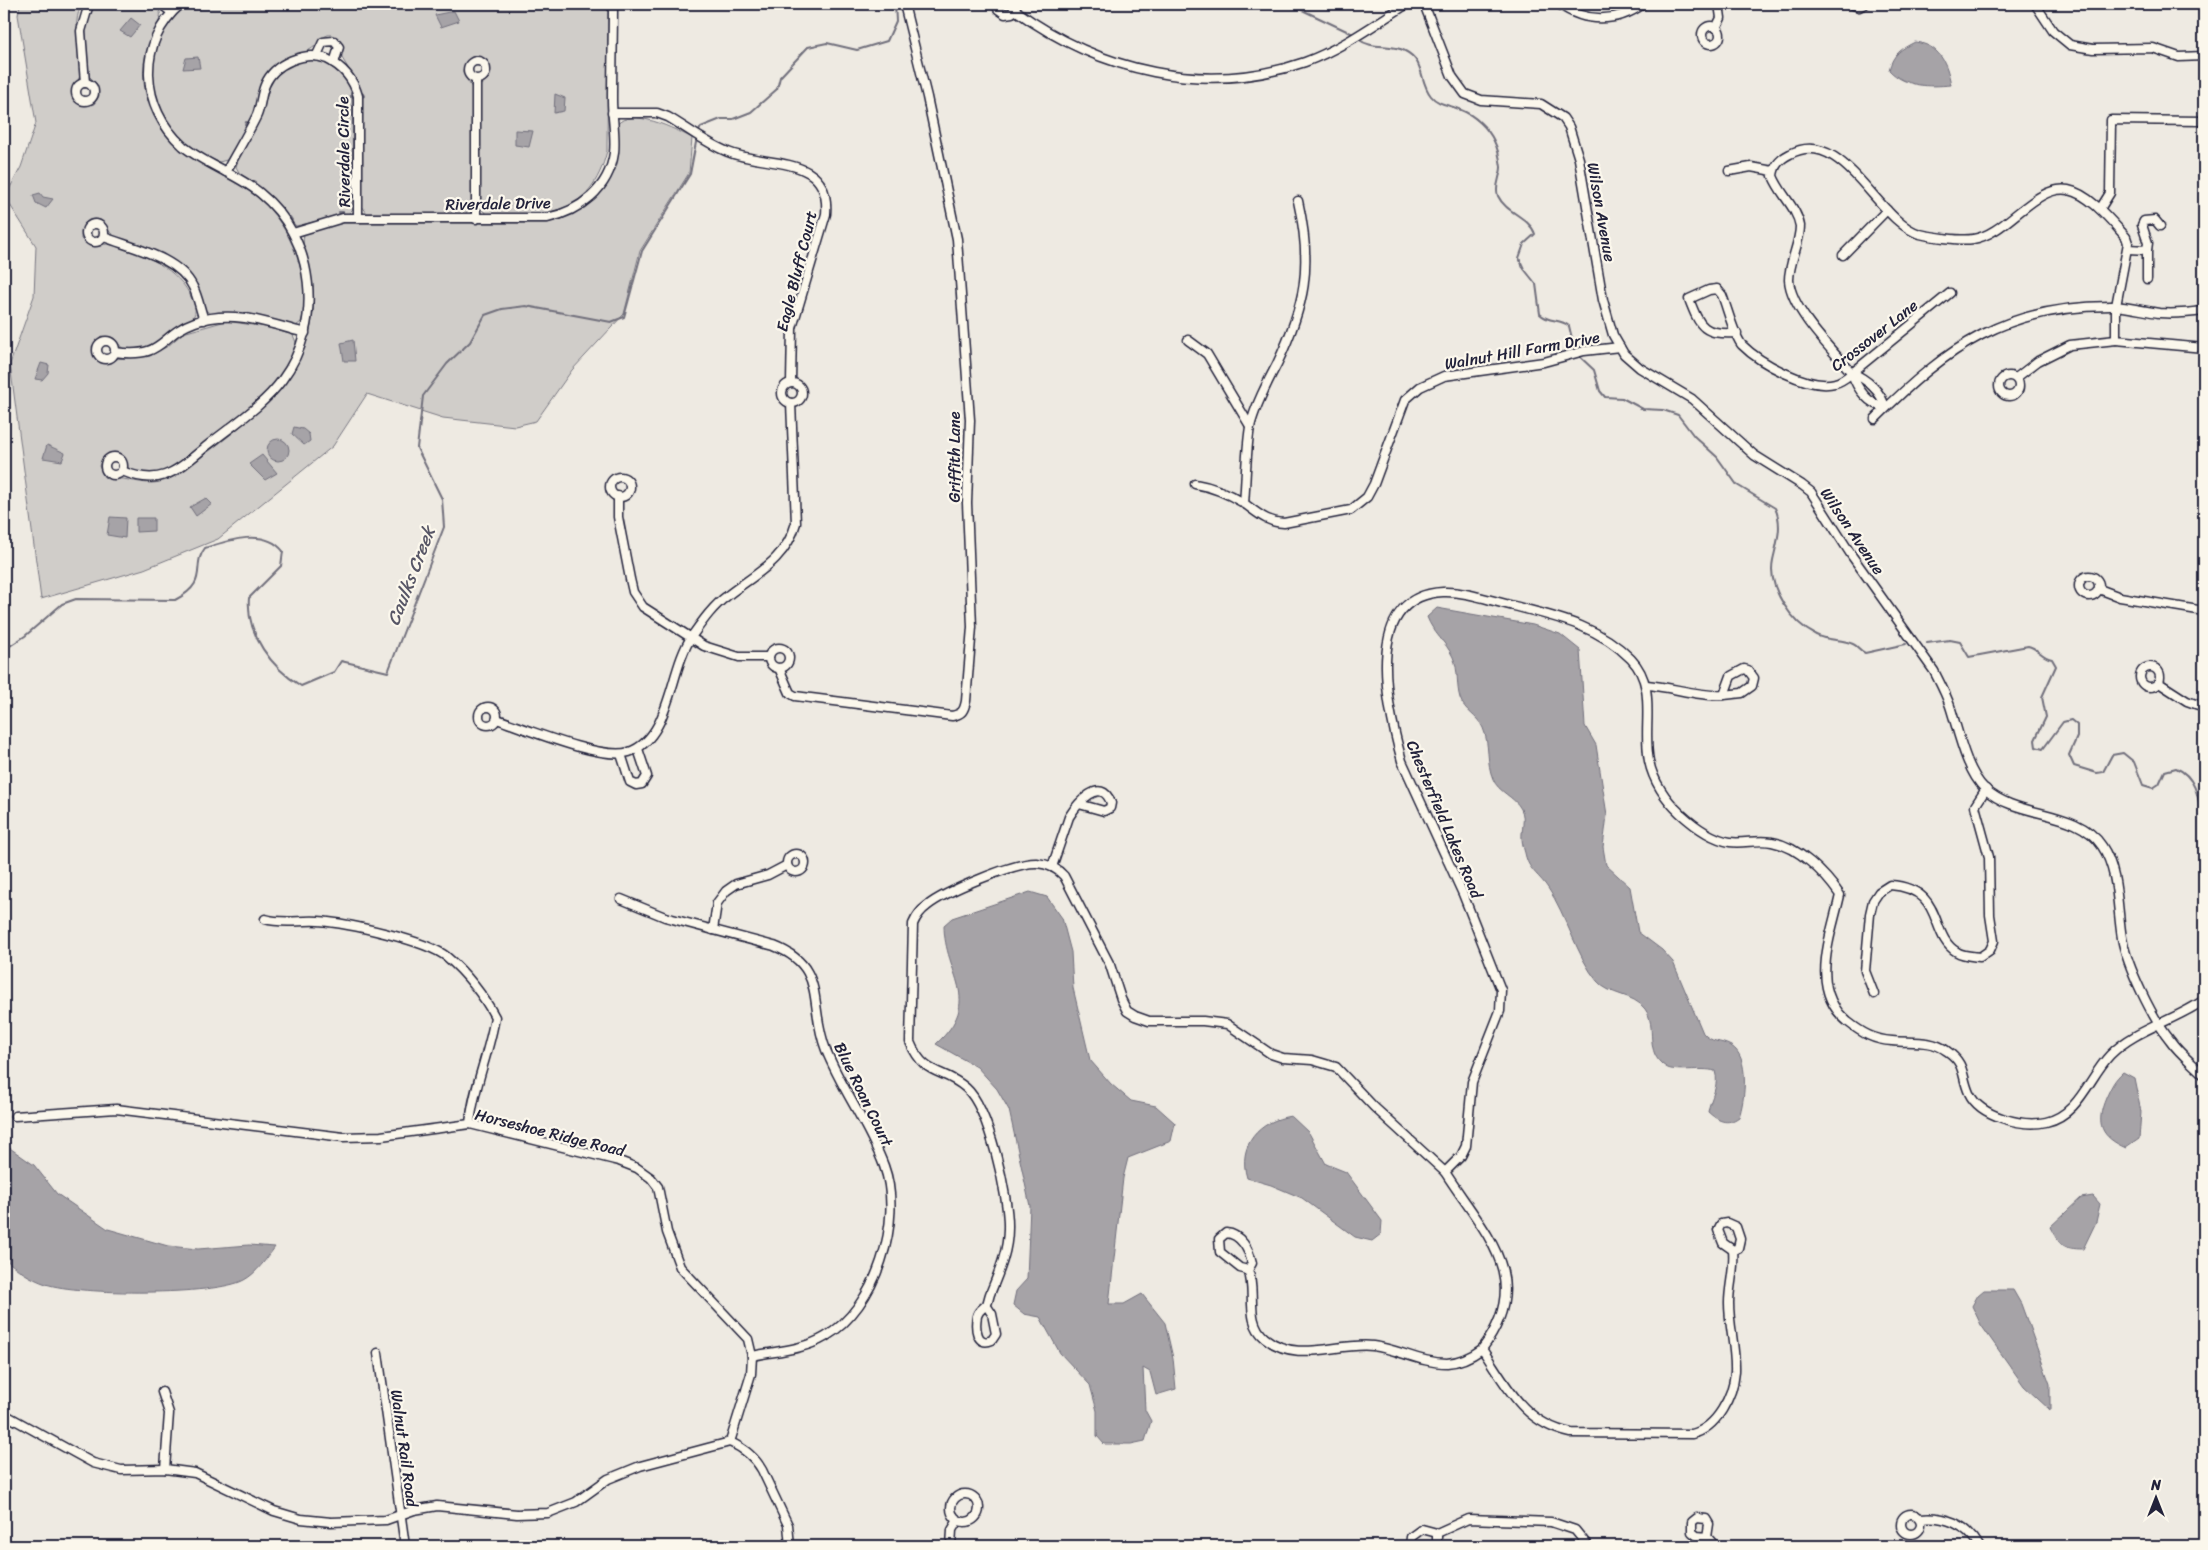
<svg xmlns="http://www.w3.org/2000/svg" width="2208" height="1550" viewBox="0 0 2208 1550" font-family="Sriracha,sans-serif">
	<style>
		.green { fill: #d0cdc9; stroke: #797882 }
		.water { fill: #a6a3a7; stroke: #716f7c }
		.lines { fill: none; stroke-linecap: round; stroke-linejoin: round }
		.stream { stroke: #716f7c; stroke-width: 2 }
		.minor-casing { stroke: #22223b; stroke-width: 11 }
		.minor { stroke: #fbf7ec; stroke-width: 8 }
		.labels { text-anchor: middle; stroke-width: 4.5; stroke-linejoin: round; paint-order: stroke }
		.street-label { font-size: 16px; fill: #22223b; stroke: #fbf7ec }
		.water-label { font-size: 18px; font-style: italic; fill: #575666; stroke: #fbf7ec }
	</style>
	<rect width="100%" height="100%" fill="#eeeae2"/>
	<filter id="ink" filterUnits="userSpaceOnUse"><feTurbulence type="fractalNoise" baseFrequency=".02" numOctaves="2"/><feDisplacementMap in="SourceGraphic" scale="10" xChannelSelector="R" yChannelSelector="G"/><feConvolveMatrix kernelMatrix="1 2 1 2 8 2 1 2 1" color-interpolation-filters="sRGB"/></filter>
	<g filter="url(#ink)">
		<g class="green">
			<path d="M 20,4 L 82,4 C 70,26 82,51 80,74 C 79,83 72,87 72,96 C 78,105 84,107 94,104 L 99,96 L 97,84 L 89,76 L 85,24 L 92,4 L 152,4 L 160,12 C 163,20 147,45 145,57 C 141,77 145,99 154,116 C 172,155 212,165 245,188 C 272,206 289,231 299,263 C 305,281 308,303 301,322 L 296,326 L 249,314 L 211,314 L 205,310 C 202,301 199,290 192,283 C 180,271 156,256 141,248 C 133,243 121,241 113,235 C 106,230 105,218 94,219 C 83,219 81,230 81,239 C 93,250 101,242 113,245 C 144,253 179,269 192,299 C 195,305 197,312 193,317 C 190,324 157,344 149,347 C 141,350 132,351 123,349 L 114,338 L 101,336 L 92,346 L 94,357 L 99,362 L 106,363 L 114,359 L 150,356 L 168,346 L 183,333 L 226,321 L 266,327 L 293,335 L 297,345 L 288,364 L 269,391 L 171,469 C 159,474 145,478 132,473 C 122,468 126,446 108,454 C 103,456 101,461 99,466 C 101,470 102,474 104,477 C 110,482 117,478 123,479 C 146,483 155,487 177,475 C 232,433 305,388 313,313 C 314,300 314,287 311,274 C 308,260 301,248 304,234 L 340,223 L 547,223 C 568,217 589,207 602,188 C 608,179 614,138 617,125 C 630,106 677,130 692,138 L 689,173 L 640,251 L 624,314 L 572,370 L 536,421 L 515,426 L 443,418 L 367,394 L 333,446 L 218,539 L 144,569 L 41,599 L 10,364 L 34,296 L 36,246 L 5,197 L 21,167 L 36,123 L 18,15 Z"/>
			<path d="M 186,4 L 608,4 L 607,151 C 590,218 546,215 488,215 L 484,212 L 480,205 L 480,86 L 489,78 L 490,69 L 484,59 L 472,57 L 464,65 L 463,73 L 472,88 L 472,207 L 466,213 L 461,215 L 367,213 L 362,206 L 362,101 L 357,83 L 342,58 L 341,43 C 327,24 321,43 311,49 C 300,56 286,55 276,64 C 258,78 261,98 252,116 C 245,131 236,146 227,160 L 219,162 C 199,154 177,140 165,121 C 142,82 152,32 186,4 Z"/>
			<path d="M 302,61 C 326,58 343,70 352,91 L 353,209 L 348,214 L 296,226 L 270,197 L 240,174 L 236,167 C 239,150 253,136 259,121 C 272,92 263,70 302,61 Z"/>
		</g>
		<g class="water">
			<polygon points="454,11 459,21 441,27 435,15"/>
			<polygon points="131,18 140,25 130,37 120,31"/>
			<path d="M 1915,42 C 1939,45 1947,62 1951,85 C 1928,87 1905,87 1889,70 C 1893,54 1901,49 1915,42 Z"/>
			<polygon points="198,57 200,68 183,69 186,58"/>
			<polygon points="555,94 565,98 564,111 554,113"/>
			<polygon points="515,130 533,131 529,147 515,145"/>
			<polygon points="40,193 43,197 53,199 46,208 36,203 33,195"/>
			<polygon points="353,340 355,361 344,361 341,343"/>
			<polygon points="41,363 49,365 48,373 42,380 35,379"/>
			<polygon points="294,427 303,429 309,434 310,441 304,445 292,434"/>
			<circle cx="278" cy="450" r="11"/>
			<polygon points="47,445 65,453 62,461 43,458"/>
			<polygon points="262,455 277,473 265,480 249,464"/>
			<polygon points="206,498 212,504 196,516 190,507"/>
			<polygon points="110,517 126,518 125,538 107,535"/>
			<polygon points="136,518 154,518 154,531 136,532"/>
			<path d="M 1437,608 L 1533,625 L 1560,634 L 1580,650 L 1585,726 L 1596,745 L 1607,815 L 1603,847 L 1606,865 L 1630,887 L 1638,932 L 1662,950 L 1673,962 L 1703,1033 C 1711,1043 1720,1040 1731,1046 C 1750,1056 1745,1100 1739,1117 C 1727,1126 1718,1121 1708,1112 C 1710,1098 1720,1086 1715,1071 C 1702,1067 1674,1073 1666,1067 C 1643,1052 1658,1027 1645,1009 C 1633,993 1609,996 1597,981 C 1577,957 1566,914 1548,888 C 1541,877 1529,870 1526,857 C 1525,852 1522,844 1522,839 C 1521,830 1526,819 1521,809 C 1515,797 1498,792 1493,779 C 1486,763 1490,744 1483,728 C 1478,716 1464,711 1460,698 C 1456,685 1459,671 1453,657 C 1446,642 1433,633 1427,617 Z"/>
			<path d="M 1030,892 L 1047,897 L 1062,918 L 1071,952 L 1073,988 L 1090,1060 L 1111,1084 L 1131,1101 L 1156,1106 L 1175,1123 L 1171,1141 L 1128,1158 L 1123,1178 L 1109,1304 L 1124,1304 L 1142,1294 L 1165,1323 L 1173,1358 L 1176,1389 L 1156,1395 L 1150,1372 L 1143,1368 L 1145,1410 L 1151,1421 L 1145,1441 L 1131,1444 L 1104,1444 L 1097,1436 L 1097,1411 L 1090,1385 L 1060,1353 L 1040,1317 L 1024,1314 L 1013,1305 L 1016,1291 L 1027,1279 L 1030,1206 L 1009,1110 L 997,1089 L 977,1067 L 936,1044 C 985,999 944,975 944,925 L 952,918 Z"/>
			<path d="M 2123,1072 L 2134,1078 L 2141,1112 L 2139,1139 L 2126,1148 C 2101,1137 2095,1124 2106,1098 C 2111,1087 2114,1080 2123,1072 Z"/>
			<path d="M 1291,1116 L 1309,1133 L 1326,1164 L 1346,1172 L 1382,1221 L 1381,1234 L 1372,1241 L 1355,1237 L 1302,1198 L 1271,1185 L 1247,1178 C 1237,1145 1259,1121 1291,1116 Z"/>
			<path d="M 4,1144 L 34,1165 L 57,1194 L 108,1229 L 168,1246 L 198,1249 L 249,1245 L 275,1247 C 267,1258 256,1274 244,1280 C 215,1296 78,1295 46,1284 C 31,1279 16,1269 4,1258 Z"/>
			<path d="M 2093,1196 L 2100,1204 L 2096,1222 L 2083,1249 C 2064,1249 2059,1245 2050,1227 L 2081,1198 Z"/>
			<polygon points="1984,1290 2013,1290 2021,1304 2050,1384 2050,1410 2024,1386 1981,1325 1972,1306 1978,1295"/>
		</g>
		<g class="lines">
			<g class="stream">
				<polyline points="1254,4 1287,6 1300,9 1353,34"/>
				<path d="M 1358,39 C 1372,50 1390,43 1405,51 C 1425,61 1419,81 1431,96 C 1438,105 1451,105 1461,110 C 1474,115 1488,128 1494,141 C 1497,147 1500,159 1501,167 C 1501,176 1494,187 1498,196 C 1506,213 1529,217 1535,234 L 1524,244 L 1519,258 L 1524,269 L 1536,284 L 1540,314 C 1549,323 1560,318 1569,326 L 1575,351"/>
				<rect x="351" y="93" width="2" height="4"/>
				<polygon points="361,93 363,94 364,96 362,97"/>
				<polygon points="246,122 248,123 247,126 245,125"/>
				<polyline points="698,133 701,127 721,119 733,119 751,112 777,89 780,77 808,47 827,43 857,50 887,41 896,21 895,4"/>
				<polygon points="253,181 255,182 255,184 252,182"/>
				<polygon points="339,212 343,212 343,215 340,215"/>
				<polygon points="290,217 292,220 290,222 288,218"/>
				<path d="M 1578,355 L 1594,370 L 1600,391 L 1605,397 L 1622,398 L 1643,409 L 1663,410 L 1678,415 L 1694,436 L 1717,457 L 1737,485 L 1775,508 C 1783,525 1777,542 1773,560 C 1767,588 1792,623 1816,635 C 1828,641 1842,639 1853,644 C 1858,646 1860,651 1865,653 L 1906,644"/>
				<path d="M 1927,643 L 1950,640 L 1960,642 L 1969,657 L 2028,646 C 2038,648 2041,657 2052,659 L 2056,666 L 2042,697 L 2046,717 L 2035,740 L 2036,747 L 2043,749 L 2063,722 L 2071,720 L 2077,725 L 2077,737 L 2069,755 L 2074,766 L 2097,773 L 2103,772 L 2112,755 L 2123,753 L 2134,762 L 2143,785 L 2153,788 L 2159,784 L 2165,771 L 2176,768 C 2200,778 2199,808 2204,829"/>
				<path d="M 4,650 L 25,636 L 62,604 L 76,599 L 175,600 C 211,581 190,567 205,548 C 229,540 265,528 283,551 L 281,566 L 249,598 C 246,635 272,668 301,686 L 334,672 L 341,661 L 388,672 L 444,527 L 442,499 L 417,448 L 423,396 L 447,364 L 470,342 L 485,315 L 502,309 L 526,306 L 611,322 L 624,317 L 642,251 L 690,174 L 697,137"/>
			</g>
			<defs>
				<g id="minor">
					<polyline points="161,4 171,12"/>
					<polyline points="996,4 998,9 1005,14 1012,13 1017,4"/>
					<path d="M 1424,4 L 1452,76 L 1465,94 L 1481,100 L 1541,104 L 1563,118 L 1569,127 L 1579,159 L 1603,300 L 1613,335 L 1624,354 L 1640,368 L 1692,399 L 1754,455 L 1802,485 L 1811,492 L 1852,556 L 1934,671 C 1940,683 1946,694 1950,706 C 1958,730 1966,771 1985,789 C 2017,819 2077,808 2102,846 C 2119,871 2117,909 2122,938 C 2127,966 2152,1018 2170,1040 C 2179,1053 2193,1064 2204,1075"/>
					<path d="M 1559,4 C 1585,23 1617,23 1643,4"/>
					<polyline points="1851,4 1859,7 1865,4"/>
					<polyline points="2035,4 2053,31 2070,45 2093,49 2153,48 2179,57 2204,56"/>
					<path d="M 1015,10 C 1099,71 1205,97 1305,62 C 1341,49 1375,24 1407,4"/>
					<circle cx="1711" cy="35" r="9"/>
					<polyline points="1716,28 1721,18 1719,4"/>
					<polyline points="317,55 323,42 334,41 339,47 334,63"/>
					<circle cx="477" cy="70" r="9"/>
					<circle cx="85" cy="92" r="9"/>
					<polyline points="85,83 81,31 89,4"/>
					<path d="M 612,113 L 657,113 L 668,117 C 687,128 707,144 728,152 C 766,168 831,153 826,214 L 792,328 L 791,383"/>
					<polyline points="1729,171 1751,167 1773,171"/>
					<path d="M 226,172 C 236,153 248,134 257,115 C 261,105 261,94 265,85 C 274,63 306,50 327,59 C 343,67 353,78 358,96 L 358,218"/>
					<polyline points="2100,209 2110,193 2111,120 2204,121"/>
					<polyline points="476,219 476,80"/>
					<circle cx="95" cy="233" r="9"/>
					<path d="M 293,233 L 343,218 L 547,218 C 580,211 609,189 614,153 C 616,136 612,117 612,100 C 612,68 613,36 613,4"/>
					<path d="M 104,237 C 132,248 179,257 193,287 C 198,297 200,309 204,320"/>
					<polyline points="2128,249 2147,250 2148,243 2142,225 2144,221 2155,220 2160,226"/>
					<polyline points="1843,255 1887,210"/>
					<polyline points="2147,279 2147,250"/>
					<path d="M 1737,333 C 1704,335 1700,328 1689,299 L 1709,290 L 1717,289 L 1722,295 C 1727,307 1734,336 1742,345 C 1760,363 1809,390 1835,383 C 1841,382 1847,377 1852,373 L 1950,293"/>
					<polyline points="1188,340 1207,354 1250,426"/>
					<circle cx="106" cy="350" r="9"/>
					<path d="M 115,352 C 166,359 158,335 195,322 C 233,309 268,323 305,333"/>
					<path d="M 1852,373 C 1867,379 1882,392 1885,408 C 1869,404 1857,390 1852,373 C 1833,351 1791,310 1789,280 C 1789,262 1800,244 1800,226 C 1797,208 1780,194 1773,176 C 1774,165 1780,159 1790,154 C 1843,125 1877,222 1920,234 C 1932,237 1961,241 1973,239 C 2006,235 2035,184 2068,190 C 2090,194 2112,222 2126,237 L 2128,243 L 2116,306 L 2116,340 L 2204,348"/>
					<circle cx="2009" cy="386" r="10"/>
					<polyline points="2016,378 2038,361 2070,345 2116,340"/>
					<circle cx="792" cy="393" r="10"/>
					<path d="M 1875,419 C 1948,346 2007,305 2114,306 C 2129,307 2144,311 2159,313 C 2174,314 2189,313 2204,311"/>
					<circle cx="114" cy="466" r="9"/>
					<path d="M 122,471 C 163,488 178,469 208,445 C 233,425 263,406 282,380 C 324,324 316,238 260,193 C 237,174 206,165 183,146 C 140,108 136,42 181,4"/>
					<circle cx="620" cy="487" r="10"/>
					<path d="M 1195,484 C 1213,487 1227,493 1242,502 C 1257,512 1265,522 1284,523 L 1351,510 L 1367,497 L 1374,484 L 1405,400 L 1420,387 L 1444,376 L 1544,362 L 1584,351 L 1620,347"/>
					<polyline points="618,496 618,517 630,579 633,592 643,607 704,646 739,657 769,657"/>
					<path d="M 1244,504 C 1246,479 1246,452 1250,427 C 1255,406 1267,383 1277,364 C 1305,305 1313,267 1298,201"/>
					<circle cx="2089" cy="586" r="10"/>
					<polyline points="2099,589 2120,597 2204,611"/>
					<circle cx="779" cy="658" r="10"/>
					<circle cx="2150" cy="677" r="10"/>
					<path d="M 779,668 L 790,693 L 795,696 L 952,716 C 962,714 964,711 966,701 L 972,627 L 967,503 L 970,420 L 957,239 L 927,97 L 904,4"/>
					<polygon points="1744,669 1748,670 1754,678 1752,686 1742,693 1724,695 1731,676"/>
					<polyline points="2159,683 2187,701 2204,707"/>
					<path d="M 1647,685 C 1673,687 1699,697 1724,695"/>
					<circle cx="488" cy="716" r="9"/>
					<path d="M 497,719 C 526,729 603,761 629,752 C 671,738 669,670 692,636 C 702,622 713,606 727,596 C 755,574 786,560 796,523 L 791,403"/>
					<polyline points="621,754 630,782 636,785 642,784 647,776 638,749"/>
					<circle cx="796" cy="863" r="9"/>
					<path d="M 1052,867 L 1069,817 C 1077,804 1101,775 1111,803 L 1110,808 L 1104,811 L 1079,804"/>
					<path d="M 621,899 L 665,917 L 774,946 C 828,967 808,1005 826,1050 C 842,1090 869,1125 884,1166 C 904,1220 876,1308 825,1337 C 803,1350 776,1351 752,1356"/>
					<path d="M 265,919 C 281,924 300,920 318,921 C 347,923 426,940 447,957 C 466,973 484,996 495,1017 C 489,1054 473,1088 470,1124"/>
					<polyline points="713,930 717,903 726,891 736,884 768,875 787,865"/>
					<path d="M 1874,994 L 1865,971 L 1870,914 L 1873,901 L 1879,892 L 1890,885 C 1946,889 1928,935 1957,952 C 1963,956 1973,956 1980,957 L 1990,950 L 1994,941 L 1990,915 L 1989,857 L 1975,806 L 1986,789"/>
					<path d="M 15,1116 L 116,1109 L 343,1137 L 381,1136 L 470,1124 L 619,1161 L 637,1168 L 651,1178 L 658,1187 L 667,1232 L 680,1267 L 748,1339 L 752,1356 L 751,1374 L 730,1442 C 743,1448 755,1457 762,1470 L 788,1525 L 790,1546"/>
					<polygon points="1727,1223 1736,1227 1740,1239 1738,1248 1733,1250 1723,1243 1718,1230 1721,1224"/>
					<path d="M 1226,1233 C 1241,1234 1249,1250 1252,1263 L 1248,1270 L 1240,1268 L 1220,1252 L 1219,1239 Z"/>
					<path d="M 1733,1250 C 1735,1269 1729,1285 1729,1303 C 1729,1326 1736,1349 1735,1372 C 1733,1396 1717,1428 1692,1434 L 1571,1433 C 1523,1423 1507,1386 1482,1349 C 1536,1278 1483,1232 1445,1172 L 1461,1156 L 1466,1146 L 1472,1082 L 1500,1011 L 1501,990 L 1463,894 L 1402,761 C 1388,710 1360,596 1443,592 C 1466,591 1491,601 1514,606 C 1557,617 1599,626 1631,659 C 1658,687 1642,726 1649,761 C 1653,781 1666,800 1680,813 C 1693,825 1712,839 1730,842 C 1743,844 1758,839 1772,842 C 1799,847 1825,873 1840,895 C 1831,937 1808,989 1848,1022 C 1862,1033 1874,1040 1892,1041 C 1911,1043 1931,1039 1947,1051 C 1966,1064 1961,1075 1969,1093 C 1980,1117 2023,1127 2046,1122 C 2079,1115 2089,1077 2110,1055 C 2135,1029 2175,1021 2204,1000"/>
					<path d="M 1248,1270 C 1257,1291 1244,1321 1265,1338 C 1297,1364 1337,1342 1373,1346 C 1398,1349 1421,1363 1447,1363 C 1461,1362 1471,1357 1482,1349"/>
					<path d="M 986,1305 L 992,1314 L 996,1334 L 992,1340 C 976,1347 975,1327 977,1316 C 979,1309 983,1309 987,1304 C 988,1302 989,1297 990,1294 C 999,1272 1008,1252 1008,1228 C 1009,1198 989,1108 966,1088 C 942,1067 925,1078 910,1042 L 913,924 C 916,917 920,911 927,906 C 944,892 1015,862 1037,863 C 1047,864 1057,868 1064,876 L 1110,965 L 1121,999 L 1127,1011 L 1135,1016 L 1149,1021 L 1203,1021 L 1227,1024 L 1271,1054 L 1283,1058 L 1312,1060 L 1336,1067 L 1374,1107 L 1445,1172"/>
					<polyline points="378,1353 405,1546"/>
					<polyline points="162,1392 169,1413 165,1469"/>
					<polyline points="4,1414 93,1463 121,1470 165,1469 195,1473 274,1511 301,1519 331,1522 386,1520 414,1510 437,1506 517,1514 548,1513 576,1502 608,1479 640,1466 730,1442"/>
					<circle cx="965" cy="1508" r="14"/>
					<circle cx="1911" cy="1524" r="10"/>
					<polygon points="1697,1518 1706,1519 1709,1524 1707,1537 1697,1536 1692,1532 1692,1522"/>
					<path d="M 1920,1518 C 1944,1515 1967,1524 1979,1546"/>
					<polyline points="1437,1533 1468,1519 1551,1522 1575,1530 1588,1546"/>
					<polyline points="1707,1537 1715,1546"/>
					<polyline points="951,1546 952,1530 958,1520"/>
					<polyline points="1410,1546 1411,1537 1422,1529 1437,1533 1437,1546"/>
				</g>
			</defs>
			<use href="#minor" class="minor-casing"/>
			<use href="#minor" class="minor"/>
		</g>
	</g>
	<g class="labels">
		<g class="street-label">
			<text transform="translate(343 152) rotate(-91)" y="6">Riverdale Circle</text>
			<text transform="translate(498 203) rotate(-1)" y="6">Riverdale Drive</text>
			<text transform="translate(1602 212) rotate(80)" y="6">Wilson Avenue</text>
			<text transform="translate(796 271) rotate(-76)" y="6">Eagle Bluff Court</text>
			<text transform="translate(1874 335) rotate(-38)" y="6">Crossover Lane</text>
			<text transform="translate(1522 350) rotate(-10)" y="6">Walnut Hill Farm Drive</text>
			<text transform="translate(954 457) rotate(-90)" y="6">Griffith Lane</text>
			<text transform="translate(1853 531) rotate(56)" y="6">Wilson Avenue</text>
			<text transform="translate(1445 819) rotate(67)" y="6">Chesterfield Lakes Road</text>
			<text transform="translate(864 1094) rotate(64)" y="6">Blue Roan Court</text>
			<text transform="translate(550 1132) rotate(14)" y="6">Horseshoe Ridge Road</text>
			<text transform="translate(405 1448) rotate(82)" y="6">Walnut Rail Road</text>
		</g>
		<g class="water-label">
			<text transform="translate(411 576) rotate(-69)" y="6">Caulks Creek</text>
		</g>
	</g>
	<rect width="2208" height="1550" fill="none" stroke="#fbf7ec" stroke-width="20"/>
	<rect x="10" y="10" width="2188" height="1530" fill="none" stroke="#22223b" stroke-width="2" filter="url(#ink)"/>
	<g transform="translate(2156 1498)" stroke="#fbf7ec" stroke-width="4" paint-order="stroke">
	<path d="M0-4L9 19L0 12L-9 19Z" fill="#22223b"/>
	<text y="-8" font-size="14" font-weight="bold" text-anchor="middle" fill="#22223b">N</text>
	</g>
</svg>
